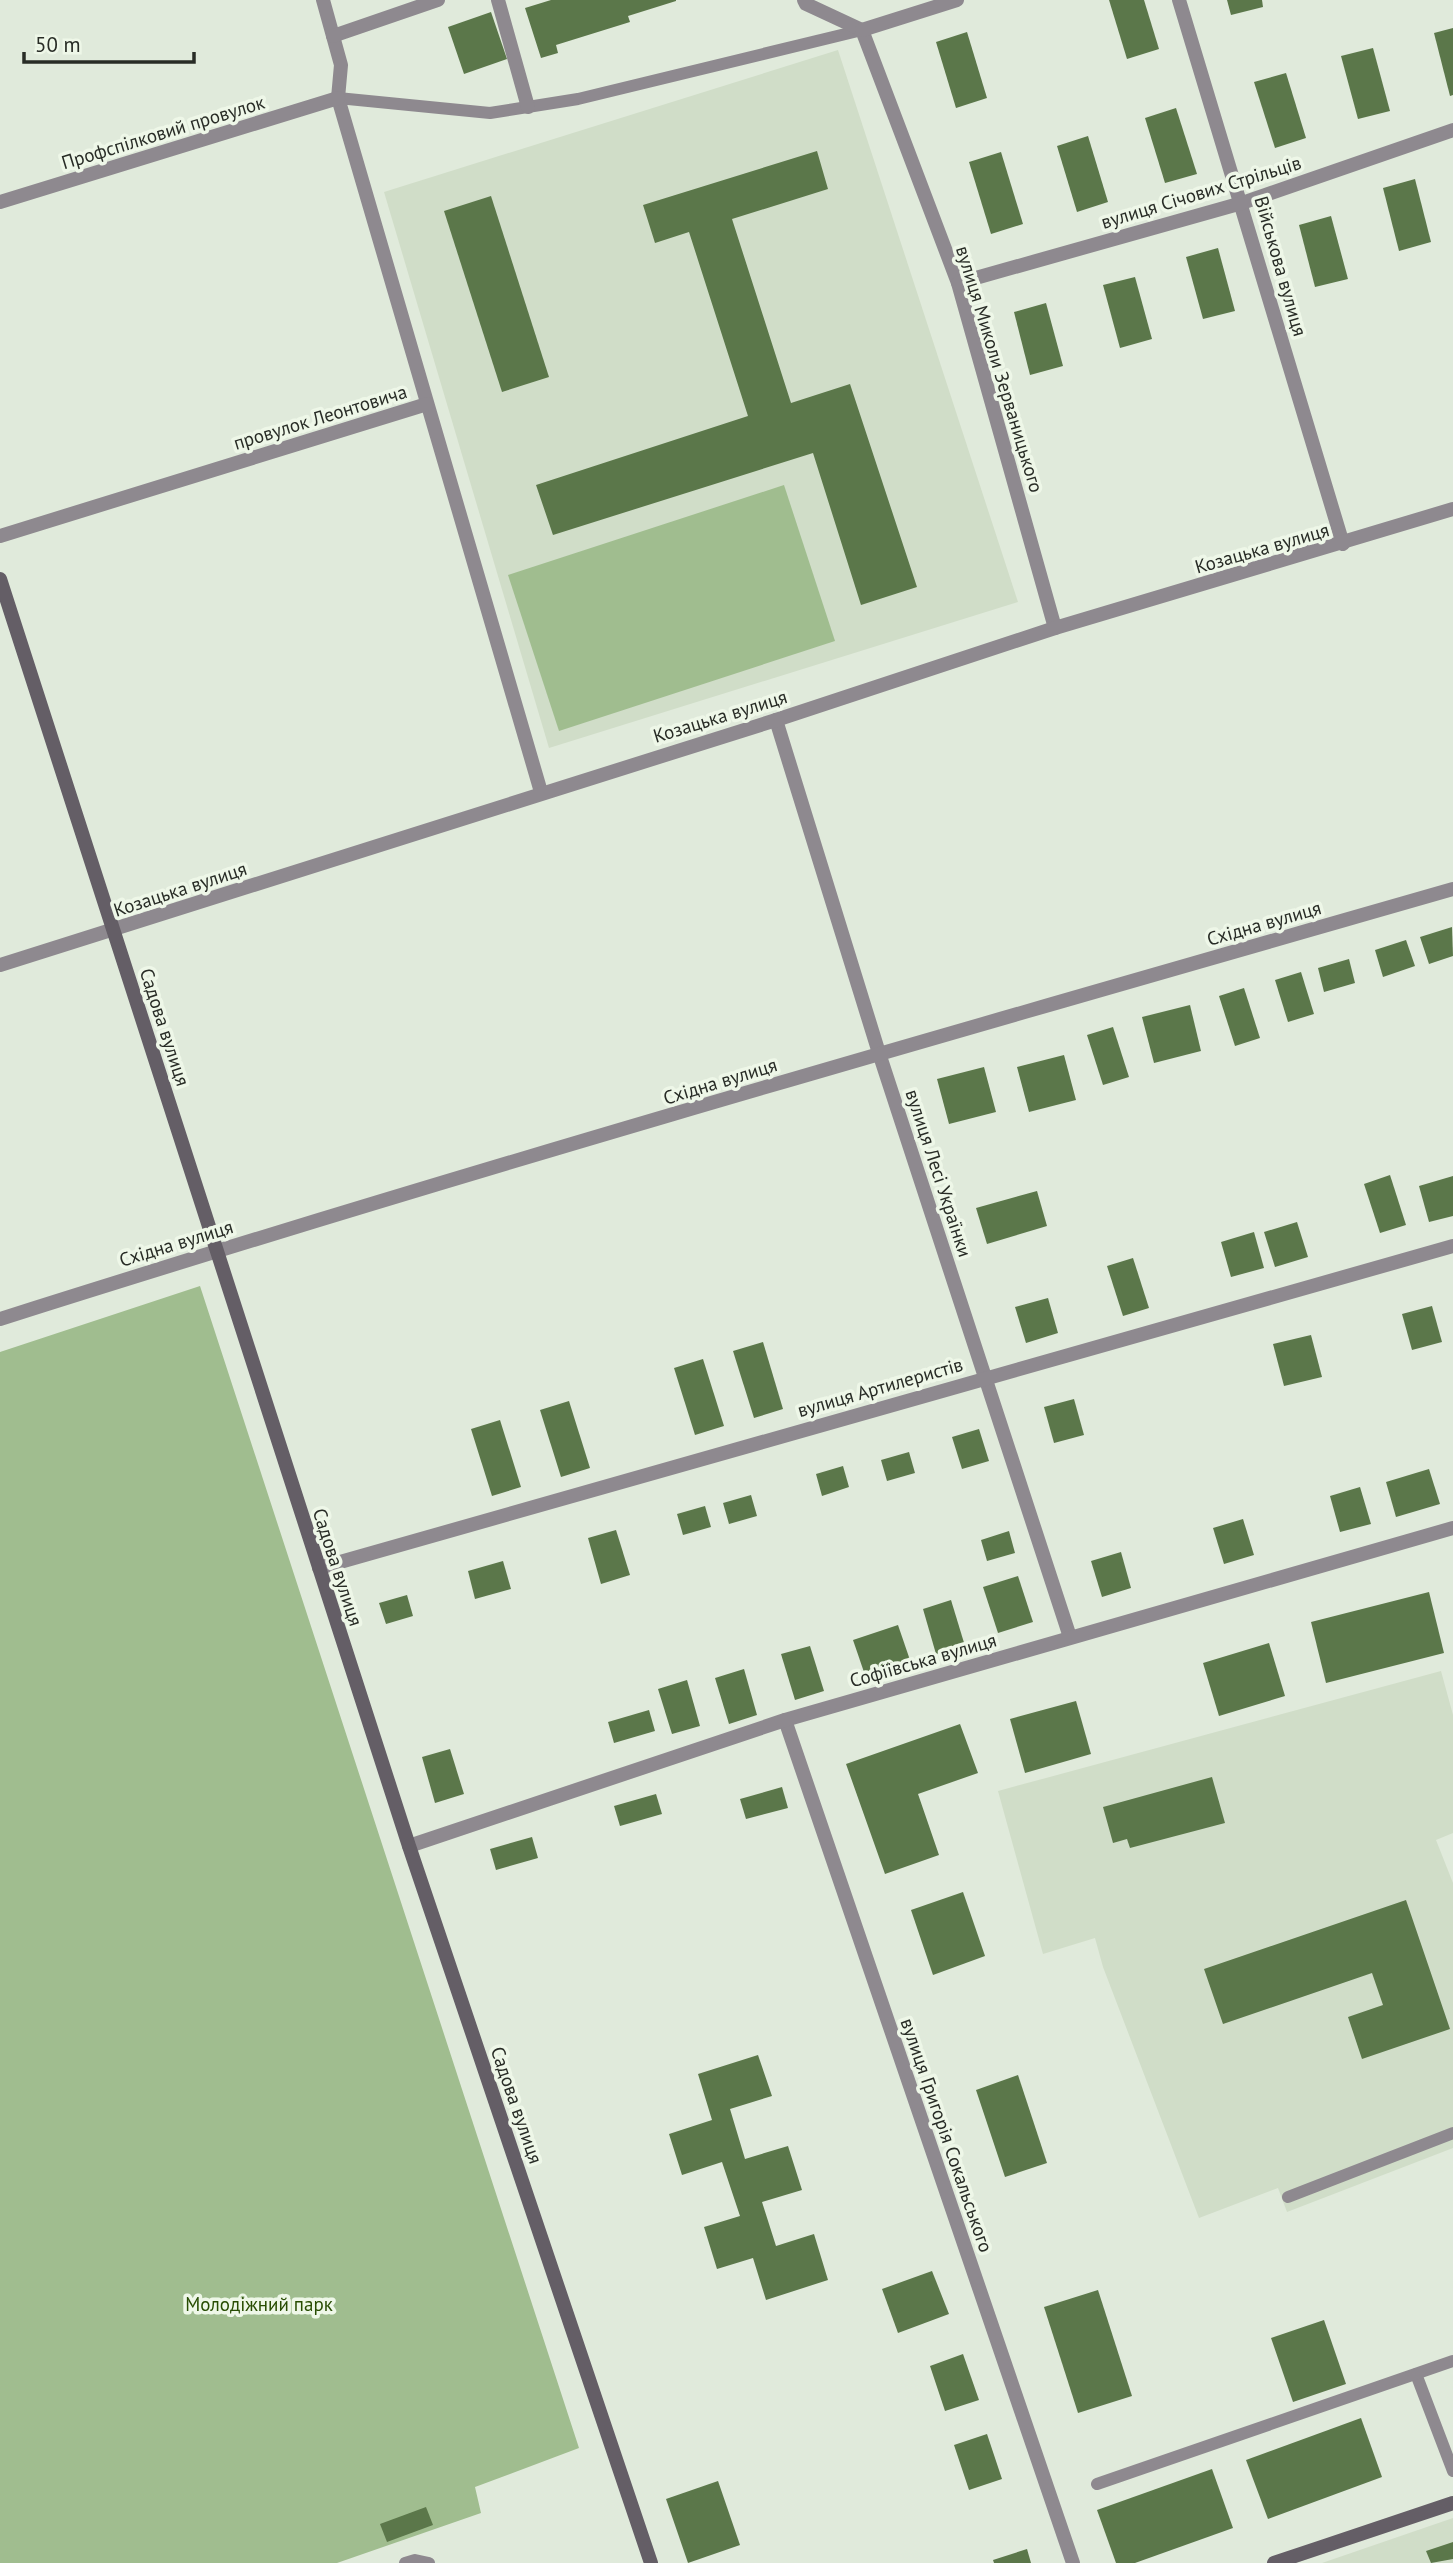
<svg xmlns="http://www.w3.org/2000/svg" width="1453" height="2563" viewBox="0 0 1453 2563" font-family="'PT Sans',sans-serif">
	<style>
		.built { fill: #d0ddc8 }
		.green { fill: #a0bd8f }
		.building { fill: #5b774a }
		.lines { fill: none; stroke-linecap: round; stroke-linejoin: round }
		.lane { stroke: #8e898f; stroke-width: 12 }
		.street { stroke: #8e898f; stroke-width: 14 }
		.secondary { stroke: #645e66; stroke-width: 14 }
		.labels { text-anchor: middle; stroke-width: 7; stroke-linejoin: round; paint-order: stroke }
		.street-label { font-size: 19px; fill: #282c26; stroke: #eef7e8 }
		.park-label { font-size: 19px; fill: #274c02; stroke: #eef7e8 }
	</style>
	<rect width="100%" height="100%" fill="#e0eadb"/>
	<g class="built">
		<polygon points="838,50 1018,602 549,748 384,192"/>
		<polygon points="1441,1671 1453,1715 1453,1833 1436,1840 1453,1883 1453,2148 1287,2212 1278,2188 1199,2218 1103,1967 1095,1938 1043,1954 998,1791"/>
		<polygon points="1453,2518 1453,2563 1322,2563"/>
	</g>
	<g class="green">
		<polygon points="784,485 835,641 559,731 508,575"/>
		<polygon points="200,1286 579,2448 475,2487 481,2513 337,2563 0,2563 0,1352"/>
	</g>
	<g class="building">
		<polygon points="551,0 676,0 676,1 628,16 630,22 556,45 558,53 541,58 525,8"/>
		<polygon points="1109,0 1144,0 1159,49 1127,59"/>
		<polygon points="1227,0 1262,0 1263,7 1231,15"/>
		<polygon points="491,12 507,59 464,74 448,27"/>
		<polygon points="1453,28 1453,95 1450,96 1434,33"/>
		<polygon points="967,32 987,98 956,108 936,42"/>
		<polygon points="1373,48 1390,111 1358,119 1341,56"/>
		<polygon points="1286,73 1306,138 1275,148 1254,82"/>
		<polygon points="1176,108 1197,174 1165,183 1145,118"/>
		<polygon points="1088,136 1108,202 1077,212 1057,146"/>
		<polygon points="817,151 828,189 732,219 791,403 850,384 917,587 861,605 813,453 553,535 536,485 748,416 689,232 655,243 643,205"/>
		<polygon points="1001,152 1023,224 991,234 969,162"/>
		<polygon points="1415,179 1431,242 1399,251 1383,188"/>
		<polygon points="491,196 549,377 502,392 444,211"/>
		<polygon points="1331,216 1348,279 1315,287 1299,225"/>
		<polygon points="1218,248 1235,311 1203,319 1186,257"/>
		<polygon points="1135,277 1152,339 1120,348 1103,285"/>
		<polygon points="1046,303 1063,366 1030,375 1014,312"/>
		<polygon points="1452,927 1453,956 1429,964 1420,937"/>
		<polygon points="1406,940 1415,966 1383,977 1375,950"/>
		<polygon points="1349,959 1355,983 1324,992 1318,968"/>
		<polygon points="1301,972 1314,1014 1288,1022 1275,980"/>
		<polygon points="1244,988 1260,1038 1235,1046 1219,996"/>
		<polygon points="1190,1005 1201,1051 1154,1063 1142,1017"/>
		<polygon points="1113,1027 1129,1077 1103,1085 1087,1035"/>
		<polygon points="1064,1055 1076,1100 1029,1112 1017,1067"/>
		<polygon points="984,1067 996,1112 949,1124 937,1079"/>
		<polygon points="1390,1175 1406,1225 1380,1233 1364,1184"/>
		<polygon points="1453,1176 1453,1216 1429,1222 1419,1186"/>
		<polygon points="1037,1191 1047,1226 987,1244 976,1208"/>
		<polygon points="1297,1222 1308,1257 1275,1267 1264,1232"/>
		<polygon points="1254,1232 1264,1268 1231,1277 1221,1242"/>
		<polygon points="1133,1258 1149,1308 1123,1316 1107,1266"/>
		<polygon points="1048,1298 1058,1333 1026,1343 1015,1307"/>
		<polygon points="1432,1306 1442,1342 1412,1350 1402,1314"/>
		<polygon points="1311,1335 1322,1377 1284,1386 1273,1344"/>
		<polygon points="763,1342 783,1409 754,1418 733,1351"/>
		<polygon points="703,1359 724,1426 695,1435 674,1368"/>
		<polygon points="1074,1399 1084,1435 1054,1443 1044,1407"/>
		<polygon points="569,1401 590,1468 561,1477 540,1410"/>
		<polygon points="500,1420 521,1487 492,1496 471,1429"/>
		<polygon points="979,1429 989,1461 962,1469 952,1437"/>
		<polygon points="909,1452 915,1473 887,1481 881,1460"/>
		<polygon points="843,1466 849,1487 822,1496 816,1474"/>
		<polygon points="1429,1469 1440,1504 1396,1517 1386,1482"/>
		<polygon points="1360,1487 1371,1524 1340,1532 1330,1496"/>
		<polygon points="751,1495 757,1516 729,1524 723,1503"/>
		<polygon points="705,1506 711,1527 683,1535 677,1514"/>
		<polygon points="1243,1519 1254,1555 1224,1564 1213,1528"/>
		<polygon points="616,1530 630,1575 601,1584 588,1538"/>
		<polygon points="1009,1531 1015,1553 987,1561 981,1540"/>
		<polygon points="1121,1552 1131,1588 1102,1597 1091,1561"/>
		<polygon points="503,1561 511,1589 475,1599 468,1571"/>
		<polygon points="1018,1576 1033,1622 998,1633 983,1587"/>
		<polygon points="1429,1592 1444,1653 1326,1683 1311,1622"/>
		<polygon points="407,1595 413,1616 386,1624 379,1603"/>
		<polygon points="951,1600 965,1646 936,1654 923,1609"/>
		<polygon points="898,1625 911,1663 866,1678 853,1640"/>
		<polygon points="1269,1643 1285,1696 1219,1716 1203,1663"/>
		<polygon points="810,1646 824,1691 795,1700 781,1654"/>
		<polygon points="744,1669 757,1715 729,1724 715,1678"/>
		<polygon points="687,1680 700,1726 672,1734 658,1689"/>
		<polygon points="1076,1701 1091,1754 1025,1773 1010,1719"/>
		<polygon points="649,1710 655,1731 614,1743 608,1722"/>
		<polygon points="960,1724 978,1773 918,1794 939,1855 885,1874 846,1764"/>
		<polygon points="450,1749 464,1794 435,1803 422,1757"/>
		<polygon points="1212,1777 1225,1823 1130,1848 1127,1839 1113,1843 1103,1807"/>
		<polygon points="782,1787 788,1808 746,1819 740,1799"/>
		<polygon points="656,1794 662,1814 620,1826 614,1806"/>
		<polygon points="532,1837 538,1858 496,1870 490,1849"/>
		<polygon points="963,1892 985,1956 933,1975 911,1910"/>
		<polygon points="1406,1900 1450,2029 1362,2059 1348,2017 1383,2005 1372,1973 1223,2024 1204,1969"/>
		<polygon points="758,2055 772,2096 730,2109 745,2159 788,2146 802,2190 762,2202 776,2246 814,2234 828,2280 766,2300 753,2258 717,2269 704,2227 740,2216 722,2162 682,2175 669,2134 712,2120 698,2074"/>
		<polygon points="1018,2075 1047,2163 1005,2177 976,2090"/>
		<polygon points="932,2271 949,2314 898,2333 882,2289"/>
		<polygon points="1098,2290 1132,2396 1078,2413 1044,2307"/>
		<polygon points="1324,2320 1346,2384 1293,2402 1271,2338"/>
		<polygon points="963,2354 979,2400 945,2411 930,2366"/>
		<polygon points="1361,2418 1382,2477 1268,2519 1246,2460"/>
		<polygon points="987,2434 1002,2479 969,2490 954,2445"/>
		<polygon points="1212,2469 1233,2528 1135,2563 1116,2563 1097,2510"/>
		<polygon points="718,2481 740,2545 688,2563 666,2499"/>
		<polygon points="426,2507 433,2525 387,2542 380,2524"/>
		<polygon points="1453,2542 1453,2559 1431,2563 1426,2551"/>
		<polygon points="1027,2549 1031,2563 994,2563 993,2560"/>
	</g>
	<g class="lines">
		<g class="lane">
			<polyline points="338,98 490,113 578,99 862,30"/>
			<polyline points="1288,2197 1453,2133"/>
			<polyline points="1416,2374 1453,2471"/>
			<polyline points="1097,2484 1453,2361"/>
			<polyline points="405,2563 415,2560 429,2563"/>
		</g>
		<g class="street">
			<polyline points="323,0 341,65 338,98 541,792"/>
			<polyline points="498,0 528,107"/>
			<polyline points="804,0 806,4 862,30 958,283 1055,628"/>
			<polyline points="1179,0 1343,544"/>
			<polyline points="862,30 957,0"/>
			<polyline points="333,36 438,0"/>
			<polyline points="0,202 338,98"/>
			<polyline points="958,283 1242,203 1453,130"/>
			<polyline points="0,536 427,404"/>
			<polyline points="776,720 879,1053 1070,1637"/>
			<polyline points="0,965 776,720 1055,628 1453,509"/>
			<path d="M 0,1319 C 482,1166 968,1028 1453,889"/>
			<polyline points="319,1568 1453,1246"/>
			<polyline points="785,1720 1073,2563"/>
			<polyline points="409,1846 785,1720 1453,1528"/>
		</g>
		<g class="secondary">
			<polyline points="0,579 409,1846 651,2563"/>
			<polyline points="1274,2563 1453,2503"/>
		</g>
	</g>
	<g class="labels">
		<g class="street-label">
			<text transform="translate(163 132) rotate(-17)" y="7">Профспілковий провулок</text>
			<text transform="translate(1201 192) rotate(-17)" y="7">вулиця Січових Стрільців</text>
			<text transform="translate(1281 266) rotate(74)" y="7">Військова вулиця</text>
			<text transform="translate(1000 369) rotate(73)" y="7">вулиця Миколи Зерваницького</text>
			<text transform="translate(320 417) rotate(-17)" y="7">провулок Леонтовича</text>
			<text transform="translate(1262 548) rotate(-16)" y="7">Козацька вулиця</text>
			<text transform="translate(720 716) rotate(-17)" y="7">Козацька вулиця</text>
			<text transform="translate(180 889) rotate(-18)" y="7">Козацька вулиця</text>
			<text transform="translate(1264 923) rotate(-16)" y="7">Східна вулиця</text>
			<text transform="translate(165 1027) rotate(72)" y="7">Садова вулиця</text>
			<text transform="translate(720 1081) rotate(-17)" y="7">Східна вулиця</text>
			<text transform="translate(939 1173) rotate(72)" y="7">вулиця Лесі Українки</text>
			<text transform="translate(176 1243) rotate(-17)" y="7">Східна вулиця</text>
			<text transform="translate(880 1387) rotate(-16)" y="7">вулиця Артилеристів</text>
			<text transform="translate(338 1567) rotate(72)" y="7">Садова вулиця</text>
			<text transform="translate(923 1660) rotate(-16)" y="7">Софіївська вулиця</text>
			<text transform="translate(517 2105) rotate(71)" y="7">Садова вулиця</text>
			<text transform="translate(947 2135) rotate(71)" y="7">вулиця Григорія Сокальського</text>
		</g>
		<g class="park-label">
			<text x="259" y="2311">Молодіжний парк</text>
		</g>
	</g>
	<path d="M24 52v10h170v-10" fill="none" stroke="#282c26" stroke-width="3.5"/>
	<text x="35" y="52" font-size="21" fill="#282c26" stroke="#eef7e8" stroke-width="5" paint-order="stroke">50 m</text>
</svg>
